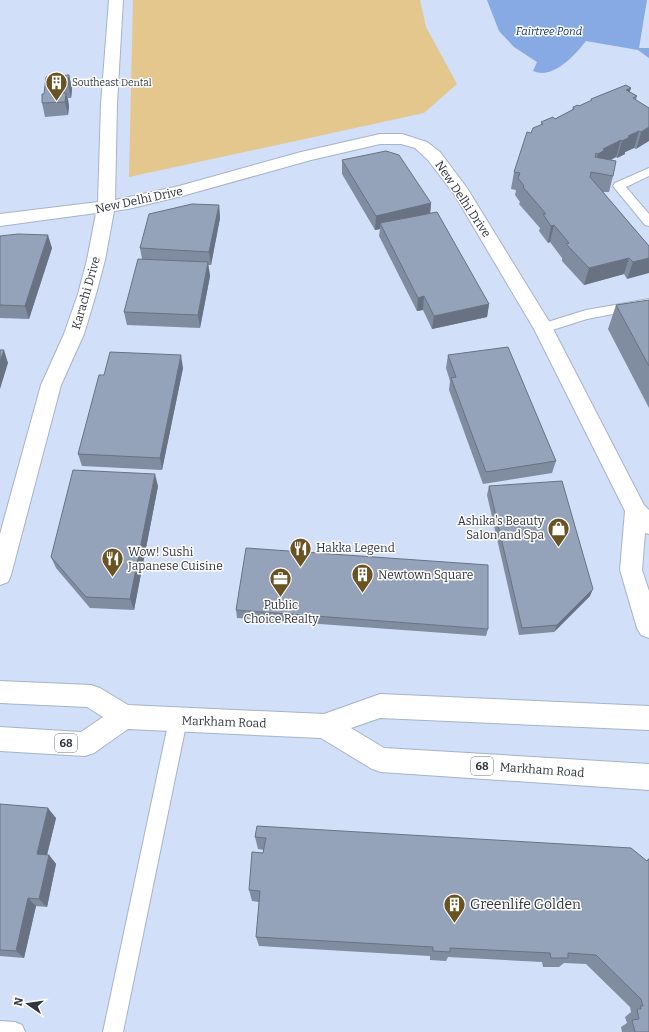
<svg xmlns="http://www.w3.org/2000/svg" width="649" height="1032" viewBox="0 0 649 1032" font-family="Bitter,serif">
	<style>
		.green { fill: #e3c78c }
		.water { fill: #87a9e4 }
		.lines { fill: none; stroke-linecap: round; stroke-linejoin: round }
		.lane-casing { stroke: #a5b3cb; stroke-width: 2 }
		.street-casing { stroke: #a5b3cb; stroke-width: 2 }
		.primary-casing { stroke: #a5b3cb; stroke-width: 2 }
		.lane { fill: #fff; fill-rule: evenodd }
		.street { fill: #fff; fill-rule: evenodd }
		.primary { fill: #fff; fill-rule: evenodd }
		.wall { fill: #808ca0 }
		.shaded-wall { fill: #687282 }
		.building { fill: #95a3ba; stroke: #687282 }
		.labels { text-anchor: middle; stroke-width: 3; stroke-linejoin: round; paint-order: stroke }
		.far-poi-label { font-size: 10px; fill: #30353f; stroke: #fff; text-anchor: start }
		.far-water-label { font-size: 11px; font-style: italic; fill: #0f3377; stroke: #fff }
		.shield { fill: #fff; stroke: #6e7279; stroke-width: 1 }
		.shield-label { font-size: 11px; font-weight: bold; fill: #30353f }
		.street-label { font-size: 12px; fill: #30353f; stroke: #fff }
		.poi-label { font-size: 12px; fill: #30353f; stroke: #fff; text-anchor: start }
		.near-poi-label { font-size: 14px; fill: #30353f; stroke: #fff; text-anchor: start }
	</style>
	<rect width="100%" height="100%" fill="#d1dff8"/>
	<polygon class="green" points="133,0 420,0 426,27 457,84 424,113 129,177"/>
	<path class="water" d="M 487,0 L 647,0 L 639,48 L 649,48 L 649,58 L 638,50 L 586,41 C 575,55 553,80 533,71 L 537,62 L 514,47 L 499,31 Z"/>
	<g class="lines">
		<defs>
			<g id="lane">
				<polygon points="649,168 649,176 626,187 649,214 649,226 645,225 613,186 615,183"/>
				<polygon points="649,299 649,307 587,319 543,333 538,331 536,328 538,325 586,310"/>
				<polygon points="178,712 184,714 187,720 123,1032 103,1032 169,720 172,714"/>
				<polygon points="0,1021 15,1022 22,1025 25,1032 0,1032"/>
			</g>
			<polygon id="street" points="109,0 123,0 117,104 115,200 179,186 301,152 380,134 402,134 427,142 440,152 467,188 550,323 644,505 649,510 649,534 645,533 642,570 649,591 649,638 641,635 637,628 620,570 625,511 534,329 454,194 428,160 415,148 401,144 380,144 311,160 182,196 128,209 114,211 105,260 96,294 84,334 61,385 11,575 8,582 0,585 0,534 41,385 64,334 78,294 87,260 96,213 0,226 0,214 98,202 101,104"/>
			<polygon id="primary" points="0,681 91,685 100,688 128,705 324,714 380,694 649,706 649,730 380,718 351,728 384,748 649,764 649,790 381,772 372,769 321,738 128,729 94,753 85,756 0,751 0,727 81,732 103,717 87,707 0,703"/>
		</defs>
		<use href="#lane" class="lane-casing"/>
		<use href="#street" class="street-casing"/>
		<use href="#primary" class="primary-casing"/>
		<use href="#lane" class="lane"/>
		<use href="#street" class="street"/>
		<use href="#primary" class="primary"/>
	</g>
	<g class="wall">
		<polygon points="69,75 72,89 71,98 68,98 69,106 68,115 45,117 42,103 44,94"/>
		<polygon points="630,92 637,96 636,100 649,108 636,149 634,148 625,152 625,154 617,158 616,157 611,160 613,176 609,192 603,192 649,246 627,279 624,274 584,285 562,261 562,258 550,242 548,243 539,231 540,228 519,204 520,202 515,195 516,190 511,189 514,172 531,133 541,125 541,122 555,119 572,110 573,107 579,106 590,101 591,99"/>
		<polygon points="342,160 431,203 430,213 489,304 487,317 432,329 423,310 417,311 379,236 380,229 375,230 342,174"/>
		<polygon points="219,205 220,218 211,265 208,265 210,276 200,328 127,325 124,312 142,259 140,248"/>
		<polygon points="0,236 52,248 29,319 0,318"/>
		<polygon points="649,300 649,408 608,329 616,305"/>
		<polygon points="448,355 556,461 552,473 483,484 449,390 450,381 446,368"/>
		<polygon points="183,368 162,470 82,466 78,454 104,375"/>
		<polygon points="158,486 134,610 90,608 56,568 51,557"/>
		<polygon points="489,486 590,596 554,632 519,635 487,495"/>
		<polygon points="236,610 488,629 486,636 237,618"/>
		<polygon points="0,804 56,818 47,855 49,855 56,864 47,907 36,906 24,958 0,956"/>
		<polygon points="255,837 646,861 649,858 649,1032 622,1032 621,1027 627,1023 625,1017 631,1012 630,1007 586,964 564,963 559,967 543,967 542,962 448,957 446,961 430,960 430,956 259,946 256,937 259,902 252,901 249,890 264,850 258,849"/>
	</g>
	<g class="shaded-wall">
		<polygon points="69,75 72,89 71,98 68,84"/>
		<polygon points="62,84 65,98 66,93 69,106 68,115 65,102 61,93"/>
		<polygon points="631,88 626,105 626,90"/>
		<polygon points="649,127 649,141 636,149 641,132"/>
		<polygon points="639,131 634,148 625,152 625,154 617,158 622,141 628,136"/>
		<polygon points="621,140 616,157 602,164 593,171 598,154 603,149"/>
		<polygon points="431,203 430,216 380,223 380,229 375,230 376,216"/>
		<polygon points="219,205 220,218 211,265 209,252"/>
		<polygon points="554,225 550,242 548,243 551,226"/>
		<polygon points="48,235 52,248 29,319 25,306"/>
		<polygon points="629,258 624,274 584,285 589,268"/>
		<polygon points="649,258 649,273 627,279 633,262"/>
		<polygon points="208,262 210,276 200,328 198,315"/>
		<polygon points="424,296 423,310 417,311 418,298"/>
		<polygon points="489,304 487,317 432,329 434,316"/>
		<polygon points="4,350 8,363 0,389 0,361"/>
		<polygon points="181,355 183,368 162,470 160,458"/>
		<polygon points="155,474 158,486 134,610 130,599"/>
		<polygon points="593,589 590,596 554,632 557,625"/>
		<polygon points="48,808 56,818 45,863 37,854"/>
		<polygon points="49,855 56,864 47,907 39,899"/>
		<polygon points="28,898 36,906 24,958 16,951"/>
	</g>
	<g class="building">
		<polygon points="69,75 68,84 62,84 61,93 66,93 65,102 42,103 42,94 44,94 46,77"/>
		<polygon points="626,85 631,88 626,90 637,96 633,98 649,108 649,127 641,132 639,131 628,136 630,137 622,141 621,140 603,149 605,150 598,154 596,153 595,157 616,161 613,176 591,172 590,177 649,246 649,258 633,262 629,258 589,268 566,244 569,243 554,225 551,226 543,214 546,214 523,187 524,186 518,178 520,173 514,172 527,132 531,133 533,128 543,124 541,122 553,117 555,119 574,109 573,107 578,105 579,106 592,100 591,99"/>
		<polygon points="386,151 399,155 431,203 376,216 342,160"/>
		<polygon points="192,204 219,205 209,252 140,248 149,214"/>
		<polygon points="437,212 489,304 434,316 424,296 418,298 380,223"/>
		<polygon points="18,234 48,235 25,306 0,305 0,236"/>
		<polygon points="138,259 208,262 198,315 124,312"/>
		<polygon points="649,300 649,366 616,305"/>
		<polygon points="508,347 556,461 486,472 451,378 456,377 448,355"/>
		<polygon points="0,350 4,350 0,361"/>
		<polygon points="110,352 181,355 160,458 78,454 99,375 104,375"/>
		<polygon points="73,470 155,474 130,599 86,597 51,557"/>
		<polygon points="562,481 593,589 557,625 522,628 489,486"/>
		<polygon points="246,548 488,565 488,629 236,610"/>
		<polygon points="0,804 48,808 37,854 49,855 39,899 28,898 16,951 0,950"/>
		<polygon points="257,826 631,848 647,861 649,859 649,1032 635,1032 632,1020 639,1019 637,1009 641,1009 640,1006 643,1006 641,999 596,955 568,953 568,958 551,958 550,953 450,948 450,952 433,951 433,947 256,937 260,891 249,890 252,852 263,853 266,838 255,837"/>
	</g>
	<defs>
		<symbol id="building-pin" viewBox="-11 -11 22 30"><path d="M0 17L-7.5 6A9.5 9.5 0 1 1 7.5 6Z" fill="#695322" stroke="#fff"/><path d="M-4-6H4V6H1V3H-1V6H-4ZM-2.5-4.3h1.7v1.8h-1.7ZM.8-4.3h1.7v1.8H.8ZM-2.5-1h1.7V.8h-1.7ZM.8-1h1.7V.8H.8Z" fill="#fff"/></symbol>
		<symbol id="shop-pin" viewBox="-11 -11 22 30"><path d="M0 17L-7.5 6A9.5 9.5 0 1 1 7.5 6Z" fill="#695322" stroke="#fff"/><path d="M-5-2.5h2.3a2.7 3.5 0 0 1 5.4 0H5L5.5 6h-11ZM-1.5-2.5h3a1.5 2.3 0 0 0-3 0Z" fill="#fff"/></symbol>
		<symbol id="restaurant-pin" viewBox="-11 -11 22 30"><path d="M0 17L-7.5 6A9.5 9.5 0 1 1 7.5 6Z" fill="#695322" stroke="#fff"/><path d="M-5-6h1v4h1v-4h1v4h1v-4h1v5L-1.5 .5V6h-2V.5L-5-1ZM5-6V6H3V1.5H1.5Q1.5-4 5-6Z" fill="#fff"/></symbol>
		<symbol id="office-pin" viewBox="-11 -11 22 30"><path d="M0 17L-7.5 6A9.5 9.5 0 1 1 7.5 6Z" fill="#695322" stroke="#fff"/><path d="M-6-3h4V-5.5h4V-3h4V5H-6ZM-1-4.5V-3h2v-1.5ZM-6 0V1H6V0Z" fill="#fff"/></symbol>
	</defs>
	<g fill-rule="evenodd">
		<use href="#building-pin" x="44" y="70" width="25" height="34"/>
		<use href="#shop-pin" x="546" y="516" width="25" height="34"/>
		<use href="#restaurant-pin" x="288" y="536" width="25" height="34"/>
		<use href="#restaurant-pin" x="100" y="546" width="25" height="34"/>
		<use href="#building-pin" x="350" y="562" width="25" height="34"/>
		<use href="#office-pin" x="268" y="566" width="25" height="34"/>
		<use href="#building-pin" x="442" y="892" width="25" height="34"/>
	</g>
	<g class="labels">
		<g class="far-poi-label">
			<text x="72" y="86">Southeast Dental</text>
		</g>
		<g class="far-water-label">
			<text x="549" y="35">Fairtree Pond</text>
		</g>
		<g class="shield">
			<rect x="55" y="734" width="22" height="18" rx="3"/>
			<rect x="471" y="757" width="22" height="18" rx="3"/>
		</g>
		<g class="shield-label">
			<text x="66" y="747">68</text>
			<text x="482" y="770">68</text>
		</g>
		<g class="street-label">
			<text transform="translate(463 199) rotate(56)" y="4">New Delhi Drive</text>
			<text transform="translate(139 200) rotate(-12)" y="4">New Delhi Drive</text>
			<text transform="translate(86 293) rotate(-74)" y="4">Karachi Drive</text>
			<text transform="translate(224 722) rotate(2)" y="4">Markham Road</text>
			<text transform="translate(542 770) rotate(4)" y="4">Markham Road</text>
		</g>
		<g class="poi-label">
			<text x="544" y="525" text-anchor="end">Ashika's Beauty<tspan x="544" dy="14">Salon and Spa</tspan></text>
			<text x="316" y="552">Hakka Legend</text>
			<text x="128" y="556">Wow! Sushi<tspan x="128" dy="14">Japanese Cuisine</tspan></text>
			<text x="378" y="579">Newtown Square</text>
			<text x="281" y="609" text-anchor="middle">Public<tspan x="281" dy="14">Choice Realty</tspan></text>
		</g>
		<g class="near-poi-label">
			<text x="470" y="909">Greenlife Golden</text>
		</g>
	</g>
	<g transform="translate(28 1004) rotate(283)" stroke="#ffffff" stroke-width="3" paint-order="stroke">
	<path d="M0-3L7 15L0 10L-7 15Z" fill="#30353f"/>
	<text y="-6" font-size="11" font-weight="bold" text-anchor="middle" fill="#30353f">N</text>
	</g>
</svg>
